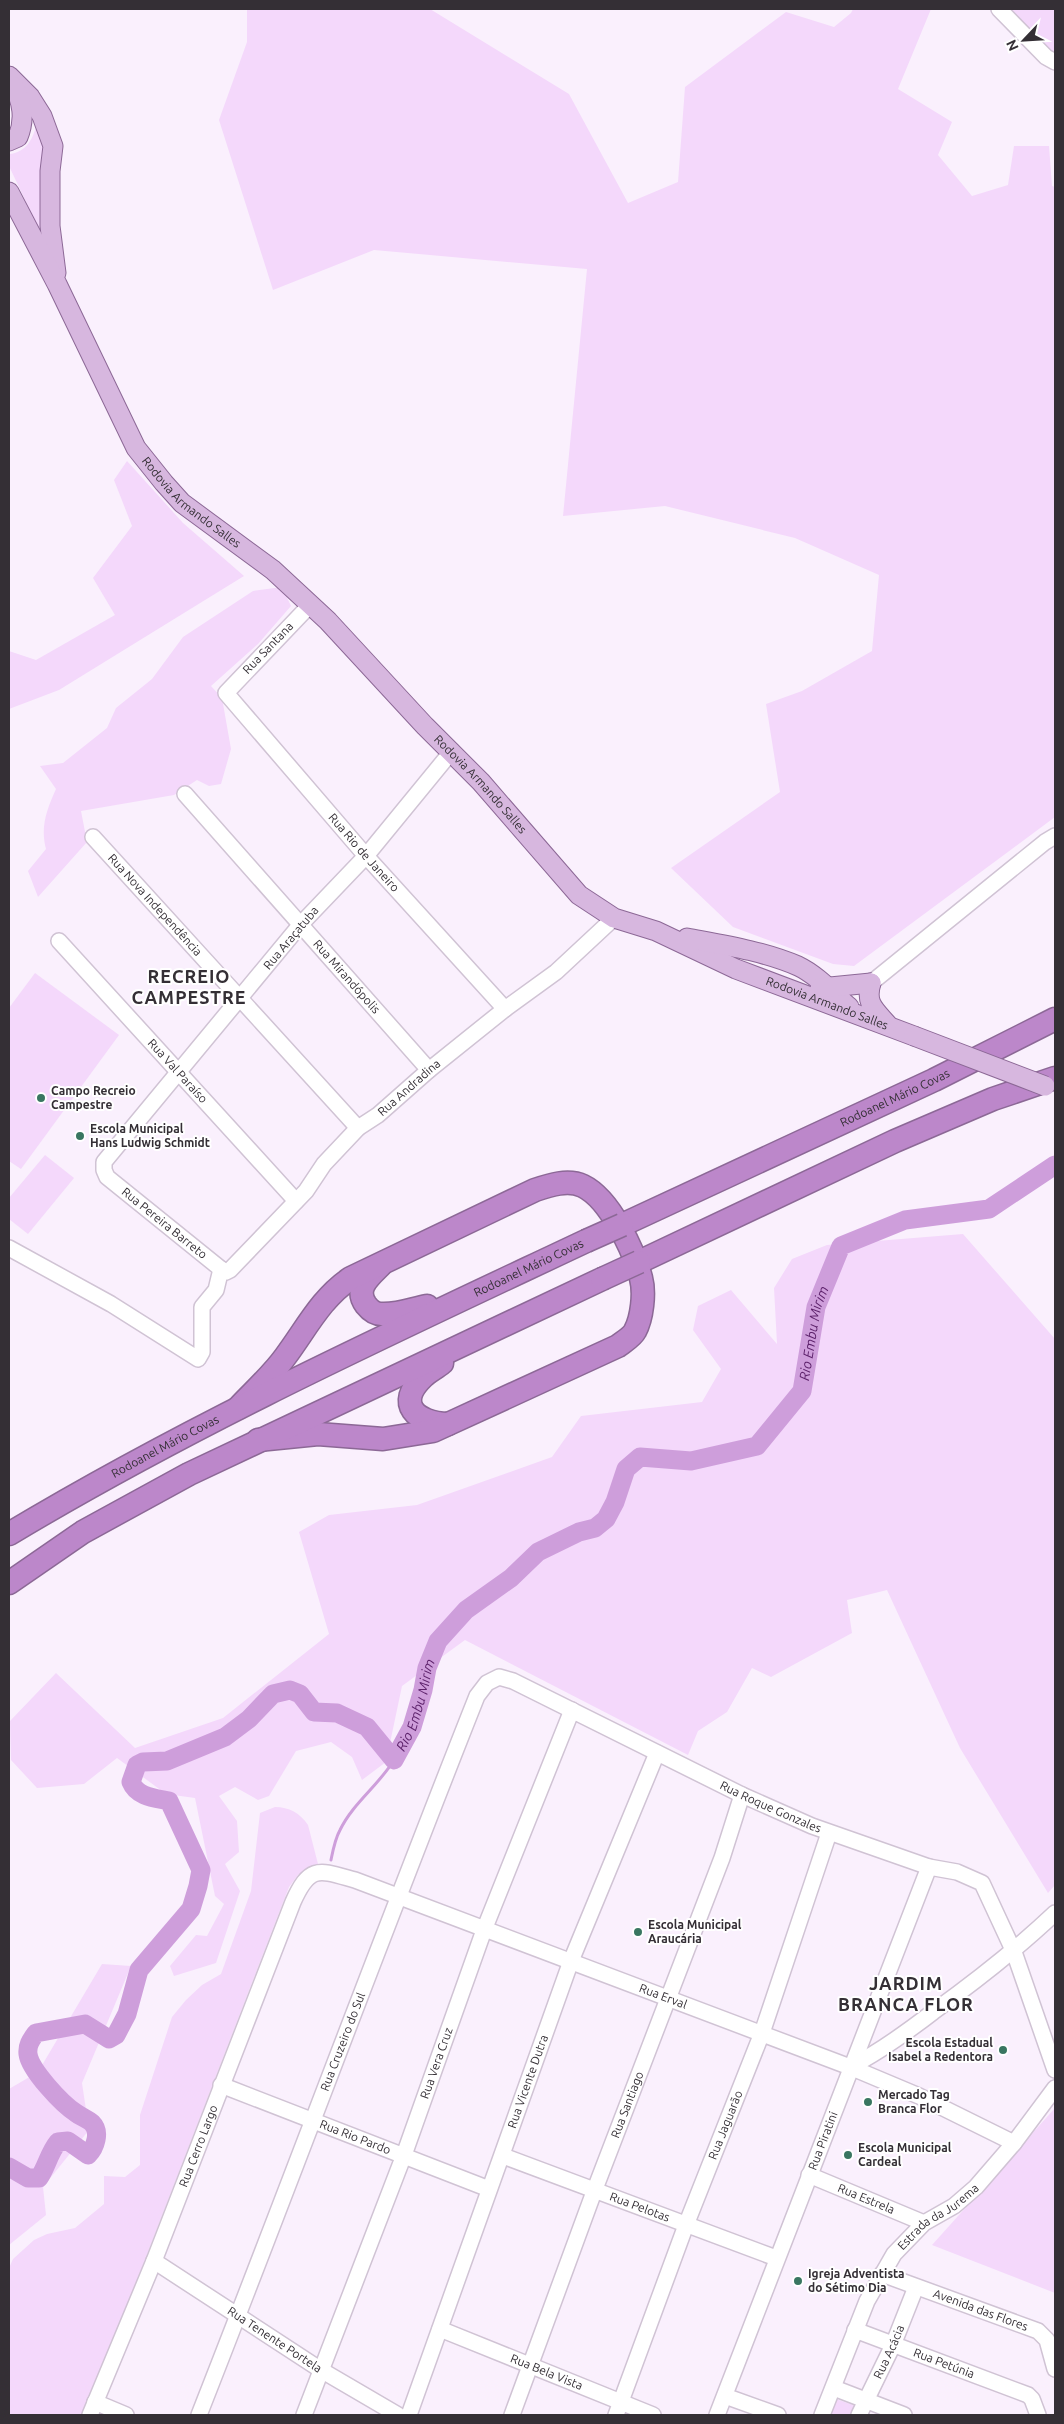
<svg xmlns="http://www.w3.org/2000/svg" width="1064" height="2424" viewBox="0 0 1064 2424" font-family="Ubuntu,sans-serif">
	<style>
		.green { fill: #f4d8fb }
		.lines { fill: none; stroke-linecap: round; stroke-linejoin: round }
		.stream { stroke: #ce9edb; stroke-width: 3 }
		.river { stroke: #ce9edb; stroke-width: 19 }
		.minor-casing { stroke: #d0c3d4; stroke-width: 18 }
		.major-casing { stroke: #8c6896; stroke-width: 21 }
		.highway-casing { stroke: #8c6896; stroke-width: 25 }
		.minor { stroke: #fff; stroke-width: 15 }
		.major { stroke: #d7b7df; stroke-width: 19 }
		.highway { stroke: #bc87ca; stroke-width: 22 }
		.major-bridge-casing { stroke: #8c6896; stroke-width: 21; stroke-linecap: butt }
		.highway-bridge-casing { stroke: #8c6896; stroke-width: 25; stroke-linecap: butt }
		.major-bridge { stroke: #d7b7df; stroke-width: 19 }
		.highway-bridge { stroke: #bc87ca; stroke-width: 22 }
		.poi-dot { fill: #397661; stroke: #fff; stroke-width: 2 }
		.labels { text-anchor: middle; stroke-width: 4; stroke-linejoin: round; paint-order: stroke }
		.street-label { font-size: 12px; fill: #342f35; stroke: #fff }
		.poi-label { font-size: 12px; font-weight: bold; fill: #342f35; stroke: #fff; text-anchor: start }
		.water-label { font-size: 14px; font-style: italic; fill: #5e236c; stroke: #fff }
		.district-label { font-size: 18px; font-weight: bold; letter-spacing: 1px; fill: #342f35; stroke: #fff }
	</style>
	<rect width="100%" height="100%" fill="#faf0fd"/>
	<g class="green">
		<polygon points="247,9 430,9 569,94 628,203 678,182 685,87 786,12 834,27 851,13 853,9 931,9 898,89 952,122 938,155 972,196 1008,185 1014,146 1049,146 1052,186 1055,187 1055,817 854,966 833,964 733,927 671,868 780,792 766,704 802,691 872,651 879,575 795,538 665,506 563,516 587,269 374,250 273,290 219,120 247,42"/>
		<polygon points="1003,9 1055,9 1055,54 1052,52"/>
		<path d="M 37,122 L 44,150 L 42,236 L 9,166 L 9,154 C 26,153 34,138 37,122 Z"/>
		<polygon points="127,461 183,523 244,576 59,690 9,709 9,651 36,660 115,615 93,578 132,526 114,480"/>
		<path d="M 282,587 L 291,606 L 258,644 L 211,686 L 222,698 L 231,749 L 221,784 L 209,786 L 197,780 L 174,795 L 81,811 L 87,842 L 38,897 L 28,871 L 46,849 C 40,827 47,809 56,789 L 40,766 L 63,763 L 107,728 L 116,708 L 152,679 L 183,637 L 253,591 Z"/>
		<polygon points="35,973 119,1035 21,1169 9,1161 9,1008"/>
		<polygon points="45,1155 74,1178 28,1234 9,1219 9,1198"/>
		<polygon points="963,1234 1055,1339 1055,1885 1048,1893 960,1748 887,1590 847,1600 852,1633 771,1677 752,1668 727,1712 698,1731 688,1755 465,1640 402,1686 386,1762 362,1780 352,1757 331,1742 296,1751 269,1796 258,1800 235,1787 219,1796 237,1821 239,1852 225,1864 240,1891 216,1963 174,1976 170,1966 196,1935 207,1936 224,1904 215,1896 195,1798 166,1794 117,1758 84,1784 37,1788 11,1760 10,1721 56,1673 135,1748 223,1718 329,1634 299,1532 329,1515 417,1505 552,1457 581,1416 702,1402 721,1369 693,1330 698,1306 731,1290 777,1344 774,1288 792,1259 827,1245"/>
		<path d="M 275,1807 C 289,1807 300,1813 308,1825 L 318,1864 L 298,1875 L 289,1887 L 85,2415 L 9,2415 L 9,2268 L 13,2259 L 34,2240 L 47,2234 L 75,2228 L 104,2204 L 104,2176 L 125,2177 L 140,2165 L 140,2115 L 172,2017 L 186,2000 L 202,1985 L 221,1974 L 251,1891 L 260,1813 Z"/>
		<polygon points="102,1964 131,1966 82,2083 89,2130 43,2187 46,2215 9,2245 9,2089 38,2072"/>
		<polygon points="1055,2108 1055,2293 932,2245"/>
		<polygon points="836,2399 859,2407 856,2415 824,2415"/>
	</g>
	<g class="lines">
		<path class="stream" d="M 331,1860 C 333,1850 335,1839 340,1830 C 353,1803 379,1785 394,1760"/>
		<path class="river" id="s1" d="M 9,2167 L 28,2178 L 39,2178 C 47,2166 49,2153 58,2142 L 68,2141 L 88,2155 C 95,2148 101,2132 92,2123 C 88,2119 81,2117 76,2113 C 62,2104 30,2070 28,2054 C 27,2045 31,2040 36,2033 L 85,2024 L 109,2039 L 116,2035 L 127,2014 L 139,1970 L 191,1909 L 198,1886 L 201,1870 L 169,1801 C 155,1798 137,1797 131,1782 L 137,1765 L 143,1762 L 167,1761 L 225,1737 L 249,1719 L 273,1694 L 290,1690 L 300,1694 L 314,1712 L 337,1713 L 367,1727 L 394,1760 L 412,1727 L 423,1690 L 427,1668 L 438,1641 L 466,1610 L 511,1578 L 538,1552 L 579,1532 L 595,1528 L 606,1519 L 615,1502 L 626,1469 L 640,1457 L 691,1461 L 757,1446 L 802,1391 L 816,1307 L 841,1246 L 905,1220 L 989,1209 L 1055,1165"/>
		<defs>
			<g id="minor">
				<polyline points="999,9 1046,57 1055,62"/>
				<path id="s2" d="M 311,604 L 226,693 L 366,856 L 505,1009"/>
				<path id="s3" d="M 452,751 L 366,856 L 301,924 L 104,1162 L 104,1170 L 107,1177 L 221,1269 L 226,1272 L 230,1270 L 306,1191 L 324,1164 L 358,1128 L 378,1115 L 429,1070 L 505,1009 L 556,972 L 614,918"/>
				<path id="s4" d="M 185,794 L 429,1070"/>
				<path id="s5" d="M 93,837 L 358,1128"/>
				<path id="s6" d="M 59,941 L 296,1201"/>
				<polyline points="871,983 1045,842 1055,836"/>
				<polyline points="9,1248 111,1304 198,1359 202,1352 202,1307 216,1290 221,1269"/>
				<path d="M 850,2067 C 880,2052 907,2032 933,2012 C 976,1981 1017,1949 1055,1913"/>
				<path id="s7" d="M 221,2085 L 489,2189"/>
				<path id="s8" d="M 503,2156 L 776,2258"/>
				<path id="s9" d="M 809,2175 L 924,2223"/>
				<path id="s10" d="M 154,2261 L 321,2370 L 398,2415"/>
				<path id="s11" d="M 882,2274 L 1038,2331 L 1047,2340 L 1055,2369"/>
				<path id="s12" d="M 440,2329 L 653,2415"/>
				<path id="s13" d="M 855,2330 L 1028,2395 L 1032,2399 L 1038,2415"/>
				<polyline points="834,2388 904,2415"/>
				<polyline points="725,2396 778,2415"/>
				<polyline points="95,2402 126,2415"/>
				<path id="s14" d="M 90,2415 L 154,2261 L 293,1902 C 310,1864 319,1870 355,1880 L 850,2067 L 919,2096 L 1014,2143"/>
				<path id="s15" d="M 199,2415 C 293,2176 382,1935 477,1696 L 487,1683 L 499,1677 L 513,1681 L 742,1795 L 812,1826 L 929,1867 L 957,1872 L 982,1883 L 1014,1952 L 1055,2070"/>
				<path id="s16" d="M 304,2415 L 404,2155 L 484,1930 L 572,1710"/>
				<path id="s17" d="M 409,2415 L 571,1961 L 657,1753"/>
				<path id="s18" d="M 512,2415 L 595,2189 L 722,1858 L 742,1795"/>
				<path id="s19" d="M 616,2415 L 686,2225 L 762,2033 L 829,1833"/>
				<path id="s20" d="M 717,2415 L 929,1867"/>
				<path id="s21" d="M 822,2415 L 867,2301 L 894,2254 L 924,2223 L 954,2206 L 976,2187 L 1014,2143 L 1055,2088"/>
				<path id="s22" d="M 859,2415 L 893,2345 L 916,2287"/>
			</g>
			<g id="major">
				<polyline points="9,76 30,97 42,116 53,146 50,171 50,226 56,273"/>
				<path d="M 9,141 L 18,137 C 25,120 23,101 13,86"/>
				<path id="s23" d="M 9,192 L 57,284 L 136,448 L 164,483 L 182,503 L 273,570 L 328,621 L 425,726 L 481,782 L 579,895 L 614,918 L 656,931 L 736,969 L 914,1036"/>
				<path d="M 687,938 C 724,945 763,951 798,966 C 817,975 833,993 849,1007"/>
				<path d="M 871,983 C 865,1003 874,1009 887,1024"/>
				<polyline points="820,988 871,983"/>
			</g>
			<g id="highway">
				<path id="s24" d="M 622,1225 L 934,1080 L 1055,1019"/>
				<polyline points="639,1262 895,1141 993,1099 1055,1078"/>
				<path d="M 380,1266 C 369,1277 354,1289 366,1305 C 370,1310 375,1314 381,1314 C 397,1315 412,1309 427,1306"/>
				<path d="M 442,1363 C 436,1368 428,1372 423,1377 C 395,1404 416,1423 448,1424"/>
				<path d="M 238,1408 C 254,1391 272,1375 285,1357 C 306,1329 321,1298 351,1278 L 535,1190 C 550,1185 568,1179 583,1186 C 610,1199 634,1251 641,1278 C 645,1293 642,1318 635,1331 C 632,1337 623,1342 618,1346 L 433,1431 L 383,1439 L 318,1434 L 258,1440"/>
				<path id="s25" d="M 9,1534 C 194,1423 391,1333 586,1241"/>
				<polyline points="9,1583 83,1532 189,1474 602,1279"/>
			</g>
		</defs>
		<use href="#minor" class="minor-casing"/>
		<use href="#major" class="major-casing"/>
		<use href="#highway" class="highway-casing"/>
		<use href="#minor" class="minor"/>
		<use href="#major" class="major"/>
		<use href="#highway" class="highway"/>
		<defs>
			<polyline id="major-bridge" points="914,1036 1045,1086"/>
			<g id="highway-bridge">
				<polyline points="586,1241 622,1225"/>
				<polyline points="602,1279 639,1262"/>
			</g>
		</defs>
		<use href="#major-bridge" class="major-bridge-casing"/>
		<use href="#highway-bridge" class="highway-bridge-casing"/>
		<use href="#major-bridge" class="major-bridge"/>
		<use href="#highway-bridge" class="highway-bridge"/>
	</g>
	<g class="poi-dot">
		<circle cx="41" cy="1098" r="5"/>
		<circle cx="80" cy="1136" r="5"/>
		<circle cx="638" cy="1932" r="5"/>
		<circle cx="1003" cy="2050" r="5"/>
		<circle cx="868" cy="2102" r="5"/>
		<circle cx="848" cy="2155" r="5"/>
		<circle cx="798" cy="2281" r="5"/>
	</g>
	<g class="labels">
		<g class="street-label">
			<text dy="4" stroke="none"><textPath href="#s23" startOffset="364">Rodovia Armando Salles</textPath></text>
			<text transform="translate(268 648) rotate(-46)" y="4">Rua Santana</text>
			<text dy="4" stroke="none"><textPath href="#s23" startOffset="769">Rodovia Armando Salles</textPath></text>
			<text dy="4" stroke="none"><textPath href="#s2" startOffset="334">Rua Rio de Janeiro</textPath></text>
			<text dy="4" stroke="none"><textPath href="#s5" startOffset="92">Rua Nova Independência</textPath></text>
			<text transform="translate(291 938) rotate(-50)" y="4">Rua Araçatuba</text>
			<text dy="4" stroke="none"><textPath href="#s4" startOffset="244">Rua Mirandópolis</textPath></text>
			<text dy="4" stroke="none"><textPath href="#s23" startOffset="1189">Rodovia Armando Salles</textPath></text>
			<text dy="4" stroke="none"><textPath href="#s6" startOffset="176">Rua Val Paraíso</textPath></text>
			<text dy="4" stroke="none"><textPath href="#s3" startOffset="968">Rua Andradina</textPath></text>
			<text dy="4" stroke="none"><textPath href="#s24" startOffset="301">Rodoanel Mário Covas</textPath></text>
			<text dy="4" stroke="none"><textPath href="#s3" startOffset="628">Rua Pereira Barreto</textPath></text>
			<text dy="4" stroke="none"><textPath href="#s25" startOffset="584">Rodoanel Mário Covas</textPath></text>
			<text dy="4" stroke="none"><textPath href="#s25" startOffset="179">Rodoanel Mário Covas</textPath></text>
			<text dy="4" stroke="none"><textPath href="#s15" startOffset="1102">Rua Roque Gonzales</textPath></text>
			<text dy="4" stroke="none"><textPath href="#s14" startOffset="959">Rua Erval</textPath></text>
			<text dy="4" stroke="none"><textPath href="#s15" startOffset="400">Rua Cruzeiro do Sul</textPath></text>
			<text dy="4" stroke="none"><textPath href="#s16" startOffset="376">Rua Vera Cruz</textPath></text>
			<text dy="4" stroke="none"><textPath href="#s17" startOffset="354">Rua Vicente Dutra</textPath></text>
			<text dy="4" stroke="none"><textPath href="#s18" startOffset="331">Rua Santiago</textPath></text>
			<text dy="4" stroke="none"><textPath href="#s19" startOffset="310">Rua Jaguarão</textPath></text>
			<text dy="4" stroke="none"><textPath href="#s7" startOffset="144">Rua Rio Pardo</textPath></text>
			<text dy="4" stroke="none"><textPath href="#s20" startOffset="294">Rua Piratini</textPath></text>
			<text dy="4" stroke="none"><textPath href="#s14" startOffset="290">Rua Cerro Largo</textPath></text>
			<text dy="4" stroke="none"><textPath href="#s9" startOffset="62">Rua Estrela</textPath></text>
			<text dy="4" stroke="none"><textPath href="#s8" startOffset="146">Rua Pelotas</textPath></text>
			<text dy="4" stroke="none"><textPath href="#s21" startOffset="235">Estrada da Jurema</textPath></text>
			<text dy="4" stroke="none"><textPath href="#s11" startOffset="105">Avenida das Flores</textPath></text>
			<text dy="4" stroke="none"><textPath href="#s10" startOffset="144">Rua Tenente Portela</textPath></text>
			<text dy="4" stroke="none"><textPath href="#s22" startOffset="70">Rua Acácia</textPath></text>
			<text dy="4" stroke="none"><textPath href="#s13" startOffset="95">Rua Petúnia</textPath></text>
			<text dy="4" stroke="none"><textPath href="#s12" startOffset="115">Rua Bela Vista</textPath></text>
		</g>
		<g class="poi-label">
			<text x="51" y="1095">Campo Recreio<tspan x="51" dy="14">Campestre</tspan></text>
			<text x="90" y="1133">Escola Municipal<tspan x="90" dy="14">Hans Ludwig Schmidt</tspan></text>
			<text x="648" y="1929">Escola Municipal<tspan x="648" dy="14">Araucária</tspan></text>
			<text x="993" y="2047" text-anchor="end">Escola Estadual<tspan x="993" dy="14">Isabel a Redentora</tspan></text>
			<text x="878" y="2099">Mercado Tag<tspan x="878" dy="14">Branca Flor</tspan></text>
			<text x="858" y="2152">Escola Municipal<tspan x="858" dy="14">Cardeal</tspan></text>
			<text x="808" y="2278">Igreja Adventista<tspan x="808" dy="14">do Sétimo Dia</tspan></text>
		</g>
		<g class="water-label">
			<text dy="5" stroke="none"><textPath href="#s1" startOffset="1645">Rio Embu Mirim</textPath></text>
			<text dy="5" stroke="none"><textPath href="#s1" startOffset="1045">Rio Embu Mirim</textPath></text>
		</g>
		<g class="district-label">
			<text x="189" y="983">RECREIO<tspan x="189" dy="21">CAMPESTRE</tspan></text>
			<text x="906" y="1990">JARDIM<tspan x="906" dy="21">BRANCA FLOR</tspan></text>
		</g>
	</g>
	<rect width="1064" height="2424" fill="none" stroke="#342f35" stroke-width="20"/>
	<g transform="translate(1024 40) rotate(245)" stroke="#ffffff" stroke-width="4" paint-order="stroke">
	<path d="M0-4L9 19L0 12L-9 19Z" fill="#342f35"/>
	<text y="-8" font-size="14" font-weight="bold" text-anchor="middle" fill="#342f35">N</text>
	</g>
</svg>
